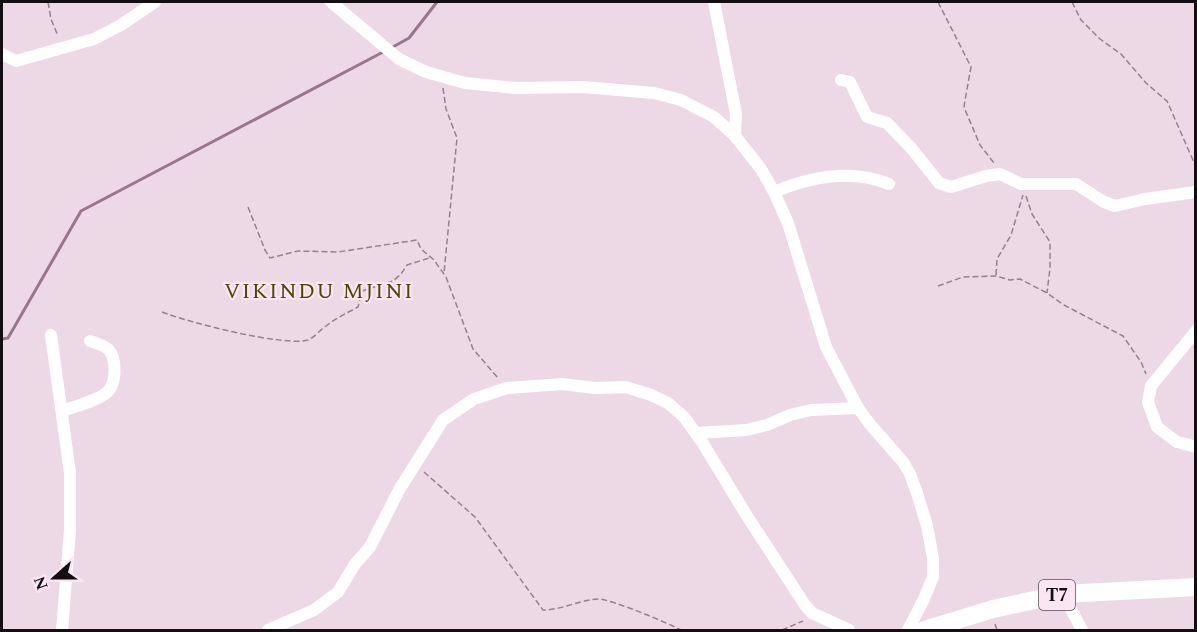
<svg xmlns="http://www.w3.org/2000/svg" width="1197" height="632" viewBox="0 0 1197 632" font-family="Spectral,serif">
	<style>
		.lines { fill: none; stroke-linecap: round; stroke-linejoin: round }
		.stream { stroke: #96778b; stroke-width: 3 }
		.path { stroke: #91828b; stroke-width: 1.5; stroke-dasharray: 6 3; stroke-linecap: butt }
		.minor { stroke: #fff; stroke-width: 12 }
		.highway { stroke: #fff; stroke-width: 18 }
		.labels { text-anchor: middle; stroke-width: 4.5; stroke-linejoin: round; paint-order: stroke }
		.shield { fill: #fae6f3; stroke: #594e56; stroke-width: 1.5 }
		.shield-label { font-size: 18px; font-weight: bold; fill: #140d12 }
		.quarter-label { font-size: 22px; letter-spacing: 1.5px; fill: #4d4705; stroke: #fae6f3 }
	</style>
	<rect width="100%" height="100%" fill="#edd9e5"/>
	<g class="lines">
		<g class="stream">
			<polyline points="391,48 409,38 437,2"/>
			<polyline points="2,339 8,338 81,211 385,51"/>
		</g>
		<g class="path">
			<polyline points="48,2 51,19 58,36"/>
			<polyline points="938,2 971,67 964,106 966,112 980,145 994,163"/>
			<polyline points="1072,2 1081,20 1100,39 1121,54 1146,83 1167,101 1196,167"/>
			<polyline points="443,88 446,109 457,138 444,273"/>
			<polyline points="1026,196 1032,214 1050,242 1050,268 1047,293"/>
			<polyline points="248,207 265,250 270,258 298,251 338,252 417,240 421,249 434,260 446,277 473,349 498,378"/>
			<polyline points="996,275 997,259 1011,235 1023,195"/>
			<polyline points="938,286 963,277 996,276 1010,280 1020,279 1047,293 1064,305 1123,336 1141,362 1146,374"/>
			<path d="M 162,312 C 187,322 284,347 308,340 C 315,337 320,330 326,326 C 336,318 347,313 358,307 L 362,291 L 393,281 L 401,274 L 407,265 L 429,258"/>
			<path d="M 424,472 L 475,517 L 543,610 C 562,610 579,600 598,599 C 611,599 668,623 681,630"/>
			<polyline points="995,624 997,630"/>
			<polyline points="782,630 803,621"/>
		</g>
		<g class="minor">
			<polyline points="331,2 399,59 426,72 465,83 516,88 583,87 654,93 681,100 714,117 735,136 761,169 774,192 788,223 826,347 858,408 869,423 903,462 910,474 917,493 927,526 933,558 933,577 923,601 908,630"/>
			<polyline points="714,2 736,114 735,136"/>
			<polyline points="2,54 16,61 94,39 121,25 155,2"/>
			<polyline points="841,80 850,82 867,117 887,123 912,149 939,183 951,187 986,176 1000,174 1021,184 1076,184 1104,202 1115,206 1145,199 1196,192"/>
			<path d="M 774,192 C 810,177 852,169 889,184"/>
			<polyline points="1196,331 1151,386 1148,402 1157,427 1177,442 1196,447"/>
			<polyline points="51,335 70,473 70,530 62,630"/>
			<path d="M 62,411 C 75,406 95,402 106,393 C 117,385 117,358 108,349 C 103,345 96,343 90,341"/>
			<polyline points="697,433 746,430 767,425 790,415 811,410 858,408"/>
			<polyline points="1063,594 1082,630"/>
			<polyline points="268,630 314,610 338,592 355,564 370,547 399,490 443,420 474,399 507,388 562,384 595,388 626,387 651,395 668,403 684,417 702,442 747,516 805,605 812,613 849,630"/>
		</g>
		<polyline class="highway" points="924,630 993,609 1063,594 1196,587"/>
	</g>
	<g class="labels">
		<rect class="shield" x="1039" y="580" width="36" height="30" rx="4.5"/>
		<g class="shield-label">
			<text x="1057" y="601">T7</text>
		</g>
		<g class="quarter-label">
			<text x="319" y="298">VIKINDU MJINI</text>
		</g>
	</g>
	<rect width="1197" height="632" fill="none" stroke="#140d12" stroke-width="6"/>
	<g transform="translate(54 578) rotate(249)" stroke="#fae6f3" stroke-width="4.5" paint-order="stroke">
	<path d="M0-4.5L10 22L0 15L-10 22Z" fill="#140d12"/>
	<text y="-9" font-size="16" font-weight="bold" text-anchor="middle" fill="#140d12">N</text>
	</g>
</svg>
